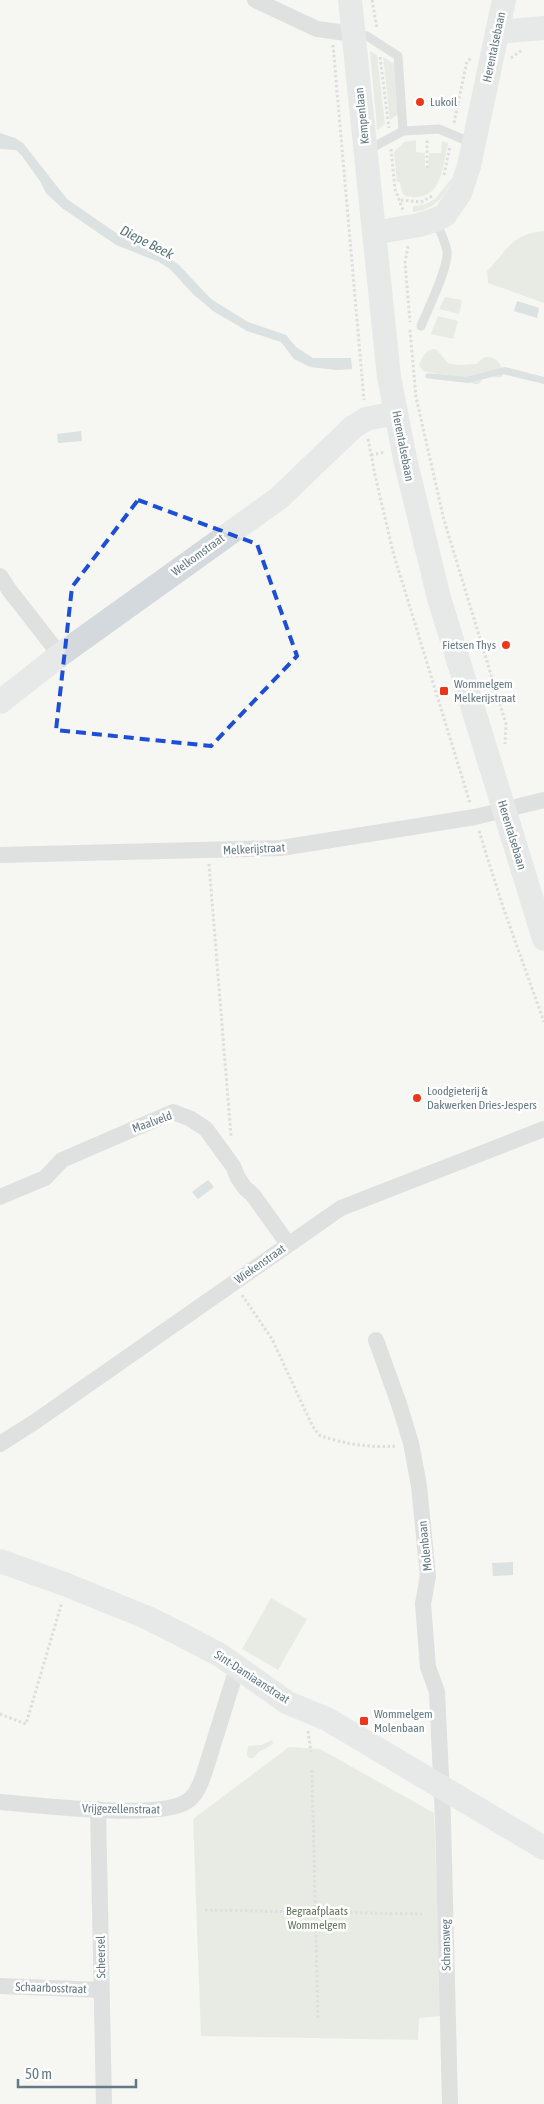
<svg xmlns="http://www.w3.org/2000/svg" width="544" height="2104" viewBox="0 0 544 2104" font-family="'Asap Condensed',sans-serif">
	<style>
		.green { fill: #d8ded3 }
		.water { fill: #bac9cc }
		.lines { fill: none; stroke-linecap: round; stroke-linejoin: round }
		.stream { stroke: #bac9cc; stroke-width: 5 }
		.path { stroke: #bfc1c3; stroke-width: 3; stroke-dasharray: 2.5 2.5; stroke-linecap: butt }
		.lane { stroke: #c3c8ca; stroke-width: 9 }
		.street { stroke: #c3c8ca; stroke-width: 16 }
		.secondary { stroke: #d4d9dd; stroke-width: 24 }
		.marked { fill: none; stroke: #1d4ed8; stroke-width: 4; stroke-dasharray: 10 6; stroke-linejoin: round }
		.poi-dot { fill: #ed371b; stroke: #fff; stroke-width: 2 }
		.labels { text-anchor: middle; stroke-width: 5; stroke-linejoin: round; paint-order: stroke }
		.street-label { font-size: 12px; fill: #637985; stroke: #fff }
		.poi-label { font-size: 12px; fill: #637985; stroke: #fff; text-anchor: start }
		.park-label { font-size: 12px; fill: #66775e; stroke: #fff }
		.water-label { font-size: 14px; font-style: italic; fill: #5a767b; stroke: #fff }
	</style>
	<rect width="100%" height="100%" fill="#f6f6f2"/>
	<g class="green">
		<polygon points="370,51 377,55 385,124 377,130"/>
		<polygon points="383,57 396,65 399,113 390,120"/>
		<path d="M 416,140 L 416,152 L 425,153 L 425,168 L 428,168 L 429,153 L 441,153 L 442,141 L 448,143 C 442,169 442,204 405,196 L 402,192 L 400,182 L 397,182 L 394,152 L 404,142 Z"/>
		<path d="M 455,175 C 447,194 435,210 413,212 L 413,206 C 438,205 439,191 455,175 Z"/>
		<path d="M 544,231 L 544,303 L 488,283 L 487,271 C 508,250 511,234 544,231 Z"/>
		<polygon points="445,297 462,300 459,314 439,309"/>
		<polygon points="438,316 458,321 453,339 431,334"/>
		<path d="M 436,349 L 448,363 L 457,365 L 476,364 L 485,357 C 497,357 499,362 504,372 L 502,377 C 492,378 485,374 479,384 L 474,384 L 465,380 L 423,371 L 419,365 C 423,356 425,349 436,349 Z"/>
		<polygon points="271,1598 307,1619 278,1670 242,1649"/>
		<polygon points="272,1740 273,1744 259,1752 253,1758 249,1758 247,1755 248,1746 261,1745"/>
		<polygon points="289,1747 320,1749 434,1813 441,2016 419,2018 418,2040 201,2036 193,1819"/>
	</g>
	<g class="water">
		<polygon points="0,133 15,138 23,143 67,199 122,237 169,258 179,265 211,299 248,322 286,335 296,347 313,358 351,358 352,369 337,370 310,367 294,359 281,342 247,331 213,311 192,293 170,269 159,262 116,245 62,208 46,193 40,181 22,156 16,150 0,149"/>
		<polygon points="517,301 539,308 537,318 514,311"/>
		<polygon points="505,367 544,377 544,384 503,374 468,383 433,379 434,374 466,377"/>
		<polygon points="81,431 82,441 58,443 57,434"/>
		<polygon points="208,1180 214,1187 198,1199 192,1192"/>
		<polygon points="513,1562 513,1575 493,1576 492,1563"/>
	</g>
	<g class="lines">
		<polyline class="stream" points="428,376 439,377"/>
		<g class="path">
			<polyline points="372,0 377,28"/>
			<polyline points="333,45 364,400"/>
			<polyline points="380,57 389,128"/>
			<polyline points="511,58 522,50"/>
			<polyline points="454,123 467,61 472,58"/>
			<polyline points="391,149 395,189 403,210"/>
			<polyline points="427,168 427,140"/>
			<polyline points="444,175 450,146"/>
			<polyline points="401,200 421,202 434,195"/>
			<polyline points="408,246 405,263 410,322"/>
			<polyline points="410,330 416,397 444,520 506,724 505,744"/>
			<polyline points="368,439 375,475 393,552 470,803"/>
			<polyline points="371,455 385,452"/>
			<polyline points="479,831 503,907 544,1022"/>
			<polyline points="209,864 231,1136"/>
			<path d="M 242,1295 L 272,1339 L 312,1425 L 319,1435 C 342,1444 372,1448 396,1446"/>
			<polyline points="0,1714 26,1724 62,1602"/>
			<polyline points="308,1731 311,1752"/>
			<polyline points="312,1770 318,2020"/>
			<polyline points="205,1910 422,1914"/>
		</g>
		<g class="lane">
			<polyline points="354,34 367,36 398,56 403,131 366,151"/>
			<polyline points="403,131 439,129 472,143"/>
			<path d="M 421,326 C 428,309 449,267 447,251 C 445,240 440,231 435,221"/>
		</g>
		<g class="street">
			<polyline points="255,0 317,29 354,34"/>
			<polyline points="0,576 10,591 60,655"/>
			<polyline points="0,855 281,848 475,817 544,800"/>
			<polyline points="0,1197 45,1178 62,1160 173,1112 191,1119 206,1129 233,1166 238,1178 245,1188 253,1195 288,1244"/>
			<polyline points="376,1340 399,1404 411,1443 419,1486 428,1576 423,1604 428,1667 437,1692 443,1819 450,2104"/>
			<polyline points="0,1444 36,1421 341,1208 544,1129"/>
			<path d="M 0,1802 C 38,1805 157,1820 186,1802 C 196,1796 200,1785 204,1774 L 237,1668"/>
			<polyline points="98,1809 104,2104"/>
			<polyline points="0,1986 101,1990"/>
		</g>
		<g class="secondary">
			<polyline points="350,0 389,377 405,459 439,598 544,939"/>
			<polyline points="497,32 544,28"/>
			<polyline points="374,233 419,225 435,220 445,215 460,193 469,166 504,0"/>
			<polyline points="0,702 60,655 279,498 353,427 366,419 396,413"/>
			<polyline points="0,1561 67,1585 148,1618 178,1633 220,1655 288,1703 327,1719 544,1848"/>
		</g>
	</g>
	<path d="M0 0H544V2104H0ZM 138,500 L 257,544 L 297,656 L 211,746 L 56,730 L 72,587 Z" fill="#f6f6f2" fill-opacity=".55" fill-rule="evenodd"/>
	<path class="marked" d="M 138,500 L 257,544 L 297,656 L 211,746 L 56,730 L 72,587 Z"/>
	<g class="poi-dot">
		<circle cx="420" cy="102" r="5"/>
		<circle cx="506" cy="645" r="5"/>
		<rect x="439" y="686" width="10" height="10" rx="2.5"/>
		<circle cx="417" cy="1098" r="5"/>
		<rect x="359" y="1716" width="10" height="10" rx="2.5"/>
	</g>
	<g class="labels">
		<g class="street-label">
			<text transform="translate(494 47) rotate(-78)" y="4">Herentalsebaan</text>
			<text transform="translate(362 116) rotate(-96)" y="4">Kempenlaan</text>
			<text transform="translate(403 446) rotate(79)" y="4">Herentalsebaan</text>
			<text transform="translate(198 555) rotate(-36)" y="4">Welkomstraat</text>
			<text transform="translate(512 835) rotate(73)" y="4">Herentalsebaan</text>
			<text transform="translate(254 849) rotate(-3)" y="4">Melkerijstraat</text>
			<text transform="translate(152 1122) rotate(-20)" y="4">Maalveld</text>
			<text transform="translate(260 1264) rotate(-35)" y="4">Wiekenstraat</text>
			<text transform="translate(425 1546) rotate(-96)" y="4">Molenbaan</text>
			<text transform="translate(252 1677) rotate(33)" y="4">Sint-Damiaanstraat</text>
			<text transform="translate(121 1809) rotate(1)" y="4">Vrijgezellenstraat</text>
			<text transform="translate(446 1945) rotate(-91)" y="4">Schransweg</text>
			<text transform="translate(101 1957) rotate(-91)" y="4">Scheersel</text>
			<text transform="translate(51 1988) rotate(2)" y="4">Schaarbosstraat</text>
		</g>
		<g class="poi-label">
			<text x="430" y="106">Lukoil</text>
			<text x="496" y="649" text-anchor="end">Fietsen Thys</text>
			<text x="454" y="688">Wommelgem<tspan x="454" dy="14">Melkerijstraat</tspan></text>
			<text x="427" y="1095">Loodgieterij &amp;<tspan x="427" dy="14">Dakwerken Dries-Jespers</tspan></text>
			<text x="374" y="1718">Wommelgem<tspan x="374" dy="14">Molenbaan</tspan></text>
		</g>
		<g class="park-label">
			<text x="317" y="1915">Begraafplaats<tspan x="317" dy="14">Wommelgem</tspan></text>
		</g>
		<g class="water-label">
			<text transform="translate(147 242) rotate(27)" y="5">Diepe Beek</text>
		</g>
	</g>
	<path d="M18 2079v8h118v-8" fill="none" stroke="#637985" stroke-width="2.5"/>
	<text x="25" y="2079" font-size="15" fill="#637985" stroke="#ffffff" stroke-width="4" paint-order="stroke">50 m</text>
</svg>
